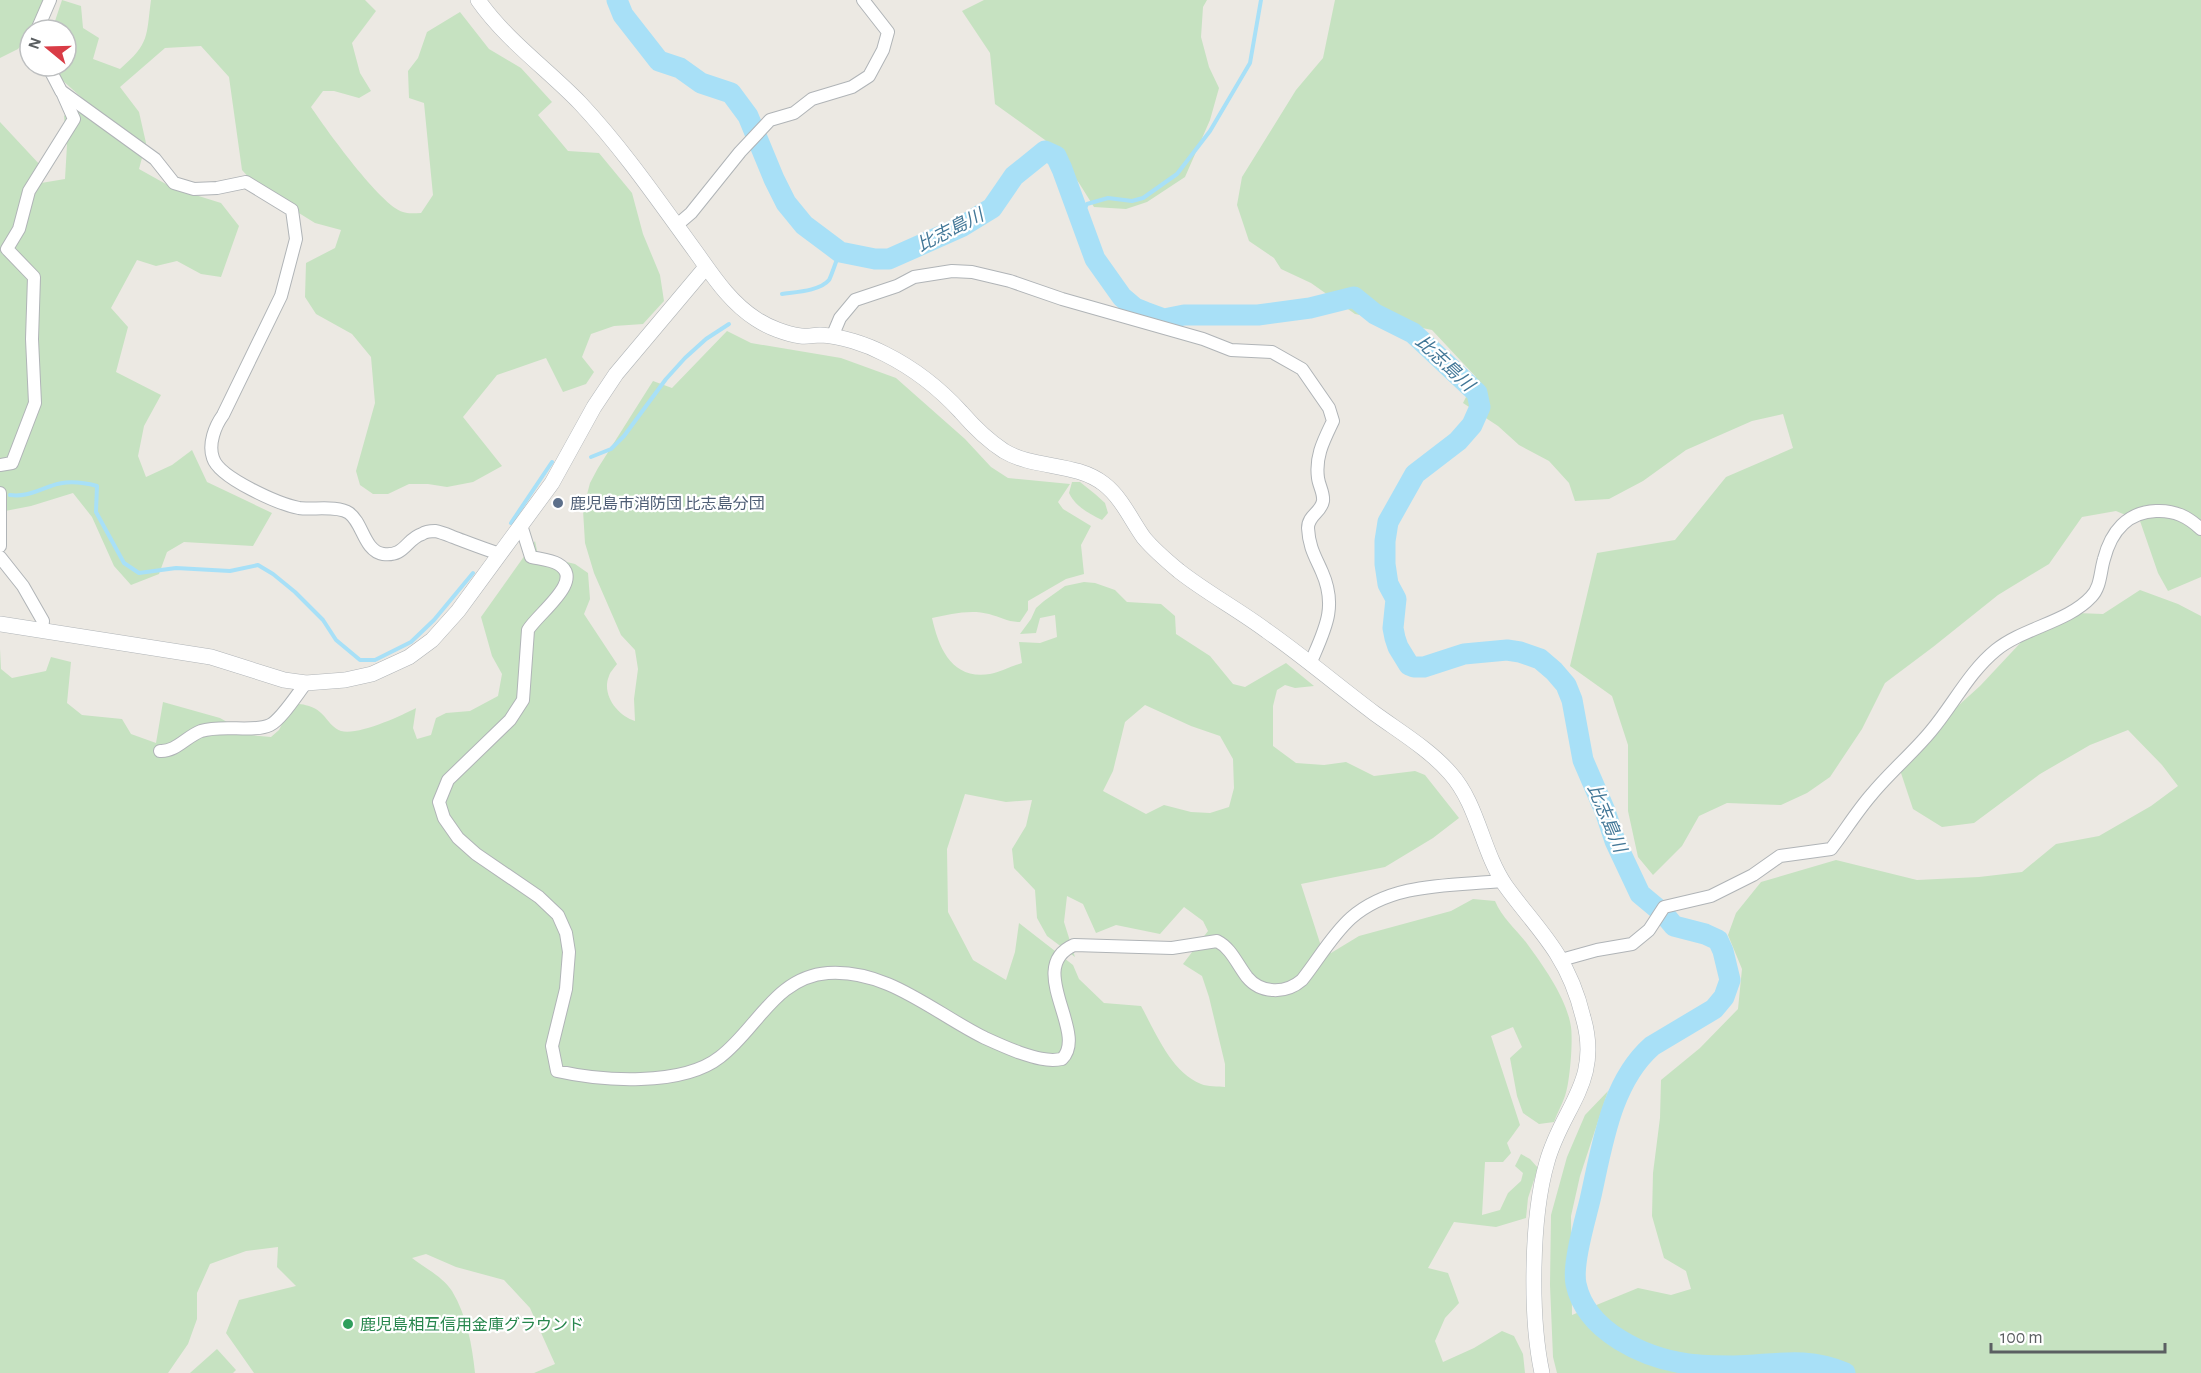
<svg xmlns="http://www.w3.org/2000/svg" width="2201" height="1373" viewBox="0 0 2201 1373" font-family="'Alegreya Sans','Noto Sans JP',sans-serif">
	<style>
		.green { fill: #c6e2c1; fill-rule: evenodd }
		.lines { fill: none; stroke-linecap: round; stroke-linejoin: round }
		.stream { stroke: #a8e0f7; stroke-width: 4 }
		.river { stroke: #a8e0f7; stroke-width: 21 }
		.minor-casing { stroke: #b0b4b7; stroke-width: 14 }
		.tertiary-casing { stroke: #b0b4b7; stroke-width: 16 }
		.minor { stroke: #fff; stroke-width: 12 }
		.tertiary { stroke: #fff; stroke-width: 15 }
		.service-dot { fill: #5c6f8a; stroke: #fff; stroke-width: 2 }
		.leisure-dot { fill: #2e9e5b; stroke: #fff; stroke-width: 2 }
		.labels { text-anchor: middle; stroke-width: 4.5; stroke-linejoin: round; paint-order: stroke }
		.service-label { font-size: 16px; fill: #4e5e75; stroke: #fff; text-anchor: start }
		.leisure-label { font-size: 16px; fill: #27864d; stroke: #fff; text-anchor: start }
		.water-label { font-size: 18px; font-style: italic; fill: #427797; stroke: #fff }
	</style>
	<rect width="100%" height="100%" fill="#ece9e3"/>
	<g class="green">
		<polygon points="0,0 47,0 35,30 30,30 30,35 18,49 0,58"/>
		<path d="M 62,0 L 81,6 L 83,28 L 99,38 L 93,59 L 120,69 C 150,43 146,37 151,0 L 365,0 L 376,11 L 352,43 L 360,73 L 371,91 L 359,98 L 334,91 L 323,91 L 311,107 C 325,128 381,206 403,212 C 408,214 415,213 421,213 L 433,195 L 424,103 L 409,98 L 408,71 L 418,58 L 427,32 L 460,12 L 489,49 L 521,68 L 552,102 L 538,115 L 568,151 L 599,153 L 632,193 L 643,234 L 660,275 L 664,301 L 643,324 L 614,326 L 591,334 L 582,357 L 594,372 L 586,384 L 563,392 L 546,358 L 497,375 L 463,417 L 502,466 L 473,482 L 447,487 L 428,484 L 409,484 L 388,494 L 373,494 L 360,485 L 356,471 L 375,403 L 371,357 L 352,334 L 316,314 L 305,297 L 306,263 L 335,248 L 341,230 L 315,223 L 286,205 L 253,182 L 242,170 L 229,77 L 201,46 L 165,48 L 120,87 L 139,112 L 146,143 L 139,169 L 173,188 L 221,203 L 239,226 L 221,277 L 201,274 L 177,261 L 156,266 L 137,260 L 111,308 L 128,327 L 116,372 L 161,395 L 144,426 L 138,456 L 146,477 L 172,465 L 192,450 L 207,482 L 272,513 L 253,546 L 184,542 L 167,552 L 159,574 L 131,585 L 114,566 L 92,517 L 73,493 L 31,506 L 0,512 L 0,122 L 41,166 L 41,183 L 65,179 L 67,145 L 64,116 L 82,98 L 61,79 L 52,66 L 66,66 L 66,30 L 52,30 Z"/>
		<polygon points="984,0 1207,0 1203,7 1201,37 1209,67 1219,88 1210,120 1185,177 1147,202 1126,209 1094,207 1079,183 1045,140 995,104 990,53 962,11"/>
		<polygon points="1335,0 2201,0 2201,577 2168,591 2158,573 2140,521 2116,511 2082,517 2049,564 1998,595 1933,647 1885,683 1862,729 1830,777 1807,793 1781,805 1727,803 1699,816 1682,846 1653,875 1638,857 1628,811 1628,745 1612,696 1570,666 1597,553 1675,540 1726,477 1793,448 1783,414 1752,421 1686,450 1643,481 1609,499 1575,501 1569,483 1549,461 1519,445 1498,426 1463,403 1476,377 1432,330 1355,314 1311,283 1281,269 1274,258 1249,241 1237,205 1242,177 1296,90 1323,58"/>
		<path d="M 727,331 L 751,343 L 841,358 L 896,378 L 965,439 L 991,467 L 1008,478 L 1070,484 L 1058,502 L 1063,509 L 1091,526 L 1081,545 L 1084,574 L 1066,579 L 1028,601 L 1028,610 L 1020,622 C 1008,622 1000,617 989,614 C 971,609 950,614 932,618 C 939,649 952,680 990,674 C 1000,672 1012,666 1022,663 L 1019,642 L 1040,643 L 1057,637 L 1055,615 L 1040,618 L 1036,633 L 1020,634 L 1031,619 L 1036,608 L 1044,601 L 1065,586 L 1084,582 L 1095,583 L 1115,590 L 1127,602 L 1161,604 L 1175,616 L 1176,634 L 1210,656 L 1233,684 L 1245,687 L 1286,663 L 1314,686 L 1295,688 L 1285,685 L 1277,690 L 1273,706 L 1273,746 L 1296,763 L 1324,765 L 1346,762 L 1374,776 L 1415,771 L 1425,775 L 1459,818 L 1433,838 L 1385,867 L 1301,884 L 1320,943 L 1331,953 L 1359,936 L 1451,911 L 1473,899 L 1495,901 C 1502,918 1517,930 1528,945 C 1544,967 1567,999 1571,1027 C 1573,1041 1570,1082 1565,1096 C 1562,1105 1557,1113 1554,1122 L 1539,1124 L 1523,1113 L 1517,1096 L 1510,1058 L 1522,1047 L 1513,1027 L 1491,1036 L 1520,1125 L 1507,1143 L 1511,1153 L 1503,1162 L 1485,1162 L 1482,1215 L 1500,1210 L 1508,1193 L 1521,1181 L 1523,1173 L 1515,1166 L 1521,1154 L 1530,1159 L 1538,1168 L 1528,1198 L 1526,1218 L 1496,1227 L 1454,1222 L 1428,1268 L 1448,1273 L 1459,1303 L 1445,1318 L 1435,1341 L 1443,1362 L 1474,1348 L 1502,1331 L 1514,1336 L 1523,1354 L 1525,1373 L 534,1373 L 555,1364 L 530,1308 L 504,1280 L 456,1267 L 426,1254 L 412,1258 C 425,1268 443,1277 452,1291 C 467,1316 472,1345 475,1373 L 254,1373 L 226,1333 L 239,1300 L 296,1286 L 277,1267 L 278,1247 L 246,1251 L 210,1264 L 197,1293 L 197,1319 L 188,1344 L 168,1373 L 0,1373 L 0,649 L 1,669 L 12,678 L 46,671 L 51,657 L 71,662 L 67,703 L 82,715 L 122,719 L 131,734 L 156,743 L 163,702 L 220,718 L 250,735 L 271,737 L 279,730 L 291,706 C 298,703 301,704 309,706 C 327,712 327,726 341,731 C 357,736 401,716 416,708 L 413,728 L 417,739 L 431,735 L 436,718 L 446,713 L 470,711 L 498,696 L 502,674 L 492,656 L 481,617 L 535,541 L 538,555 L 575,564 L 588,573 L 590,599 L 584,614 L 617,664 C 615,667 610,672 609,676 C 601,695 618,716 635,721 L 634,699 L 638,669 L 635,650 L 621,635 L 594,573 L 585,543 L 583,510 L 590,483 L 598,468 L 653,381 L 672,388 ZM 1145,705 L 1191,726 L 1220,736 L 1233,759 L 1234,788 L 1229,807 L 1210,813 L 1191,812 L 1164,805 L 1146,814 L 1103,791 L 1113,771 L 1125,722 ZM 965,794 L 1006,802 L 1032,800 L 1026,826 L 1012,849 L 1014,868 L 1035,890 L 1037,918 L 1047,936 L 1075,957 L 1064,922 L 1067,896 L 1083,904 L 1096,933 L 1116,925 L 1160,934 L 1184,907 L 1203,921 L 1208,931 L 1183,964 L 1202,976 L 1209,997 L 1225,1064 L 1225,1087 C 1218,1086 1208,1087 1201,1084 C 1171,1072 1156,1033 1141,1006 L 1104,1003 L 1079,979 L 1073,965 L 1019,923 L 1015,952 L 1006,980 L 973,960 L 948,912 L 947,849 Z"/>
		<path d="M 1072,482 L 1080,482 L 1095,494 L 1105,503 L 1108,513 L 1102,520 C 1088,513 1076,507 1069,493 Z"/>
		<polygon points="2140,590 2178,604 2201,616 2201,1373 1557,1373 1553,1357 1550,1285 1551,1215 1567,1157 1585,1115 1608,1091 1580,1176 1571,1216 1572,1315 1638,1288 1671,1295 1691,1289 1686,1271 1664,1258 1652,1216 1653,1173 1660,1118 1661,1080 1700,1048 1738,1009 1742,969 1728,935 1736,913 1761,882 1836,860 1917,880 1979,877 2022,872 2056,844 2099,836 2151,806 2178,786 2162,765 2128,730 2090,745 2040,774 1974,823 1942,827 1913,809 1897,761 1980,686 2025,638 2077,613 2103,614"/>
		<polygon points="217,1349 236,1370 233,1373 190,1373"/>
	</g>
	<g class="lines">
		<g class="stream">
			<polyline points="1081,217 1087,204 1108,198 1132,201 1143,198 1177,174 1210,131 1250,63 1261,0"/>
			<path d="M 782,294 C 795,292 820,291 829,280 C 831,277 837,258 840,252"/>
			<polyline points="591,457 611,449 624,436 666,379 685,358 706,339 729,324"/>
			<path d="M 10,495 C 26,497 36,491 51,486 C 66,480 82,482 97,486 L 96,512 L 124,563 L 139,573 L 176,568 L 230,571 L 258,565 L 273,574 L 295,592 L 323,620 L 336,640 L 360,660 L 375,660 L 411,642 L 434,620 L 473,573"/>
			<polyline points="511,523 552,462"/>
		</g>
		<path class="river" d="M 617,0 L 623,15 L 659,61 L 680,68 L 701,83 L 731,93 L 748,116 L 774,179 L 786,203 L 804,225 L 840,252 L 875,259 L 889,259 L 961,227 L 992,208 L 1014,176 L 1045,151 L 1056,156 L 1062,169 L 1095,259 L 1122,297 L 1135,308 L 1145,312 L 1164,319 L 1184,315 L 1258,315 L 1310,308 L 1354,297 L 1375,314 L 1413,333 L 1477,393 L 1480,407 L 1472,425 L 1458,441 L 1415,474 L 1388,522 L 1385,541 L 1385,564 L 1388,584 L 1396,599 L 1393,628 L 1395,638 L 1398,647 L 1409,665 L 1414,667 L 1424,667 L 1464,654 L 1507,650 L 1520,652 L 1540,659 L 1554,671 L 1566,685 L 1572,700 L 1583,760 L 1605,811 L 1615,841 L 1640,894 L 1664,914 L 1674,926 L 1705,934 L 1718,940 L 1723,951 L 1730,980 L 1724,997 L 1714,1009 L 1652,1046 C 1610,1083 1602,1148 1590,1200 C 1585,1221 1572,1264 1576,1284 C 1586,1332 1645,1358 1688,1364 C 1703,1366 1719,1366 1734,1366 C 1775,1365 1806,1356 1845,1373"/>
		<defs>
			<g id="minor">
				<polyline points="37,30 50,0"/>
				<path d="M 48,66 L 61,91 L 155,159 L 174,183 L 194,189 L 217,188 L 246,182 L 292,210 L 296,239 L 281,296 L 223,415 C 215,426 208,444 213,458 C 219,478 279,504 299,508 C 312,510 338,505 349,513 C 363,523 364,551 383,554 C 405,557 406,539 422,534 C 425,532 432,531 435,531 C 441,532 448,535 453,537 C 469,543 484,549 500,554"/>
				<polyline points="677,225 691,213 740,152 770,120 794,113 812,99 852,87 869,76 883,50 888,32 863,0"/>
				<path d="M 832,337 L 840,318 L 855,300 L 897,286 L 914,277 L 952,271 L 972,272 L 1010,281 L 1062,299 L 1203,339 L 1231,350 L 1272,352 L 1302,369 L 1329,408 L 1333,421 C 1324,440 1315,456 1318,478 C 1319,486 1324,493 1323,501 C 1321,513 1308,515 1308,528 C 1309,547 1315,556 1322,572 C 1338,608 1324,631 1310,664"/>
				<polyline points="0,465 12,463 35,403 32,339 34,277 7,249 19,229 29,191 74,119 62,92"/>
				<polyline points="0,493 0,546"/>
				<path d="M 521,525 L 531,557 C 540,559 551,560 558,564 C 586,580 538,613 528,630 L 523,700 L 510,720 L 448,780 L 439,802 L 444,818 L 458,838 L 476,854 L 539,897 L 558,915 L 566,933 L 569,952 L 566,989 L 552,1046 L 557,1071 C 601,1081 682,1087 720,1057 C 757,1029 775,977 828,973 C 888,969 934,1013 985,1038 C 996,1043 1007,1048 1018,1052 C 1033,1057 1047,1062 1062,1059 C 1089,1033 1024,967 1074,945 L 1172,948 L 1217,941 C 1231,948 1237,964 1247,977 C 1261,994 1286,994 1302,980 C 1318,960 1332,935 1351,918 C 1392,882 1451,886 1502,881"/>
				<polyline points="0,557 23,586 43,621 42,631"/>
				<path d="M 160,751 C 176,752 187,736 201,731 C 223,724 253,733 270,725 C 281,720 298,693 306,683"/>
				<path d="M 1561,960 L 1597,950 L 1632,944 L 1649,930 L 1664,907 L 1711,896 L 1753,875 L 1780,856 L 1831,849 C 1845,831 1857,811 1872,794 C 1890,772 1913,753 1931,731 C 1953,705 1969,672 1996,650 C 2023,628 2068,622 2091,597 C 2101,587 2100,572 2104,559 C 2111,532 2127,512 2156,511 C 2175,510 2188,517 2201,529"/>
			</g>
			<g id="tertiary">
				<path d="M 478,0 C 506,40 546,68 580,103 C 624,150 660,203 698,255 C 715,279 731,303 756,319 C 768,327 786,334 801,336 C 807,337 814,335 820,335 C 841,336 866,344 885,354 C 913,368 940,389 961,412 C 974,427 987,440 1004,451 C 1034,469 1076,462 1104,484 C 1122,498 1131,520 1144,538 C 1154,550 1167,561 1179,571 C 1207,593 1239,610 1267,631 C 1304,657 1338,686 1374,713 C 1400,732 1429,749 1450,773 C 1478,804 1482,851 1505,885 C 1522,909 1542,930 1557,954 C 1569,973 1578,996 1583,1017 C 1602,1082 1562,1107 1547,1162 C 1531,1217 1530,1317 1542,1373"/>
				<polyline points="0,624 211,657 284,680 306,683 345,680 372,674 409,657 432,640 458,611 552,483 594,407 616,374 706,267"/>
			</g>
		</defs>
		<use href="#minor" class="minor-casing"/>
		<use href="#tertiary" class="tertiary-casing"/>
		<use href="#minor" class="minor"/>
		<use href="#tertiary" class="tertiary"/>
	</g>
	<circle class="service-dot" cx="558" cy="503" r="6"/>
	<circle class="leisure-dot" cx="348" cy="1324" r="6"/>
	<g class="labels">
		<g class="service-label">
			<text x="570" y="509">鹿児島市消防団 比志島分団</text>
		</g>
		<g class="leisure-label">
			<text x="360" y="1330">鹿児島相互信用金庫グラウンド</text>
		</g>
		<g class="water-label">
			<text transform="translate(950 230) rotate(-27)" y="6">比志島川</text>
			<text transform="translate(1445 363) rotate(43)" y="6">比志島川</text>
			<text transform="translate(1607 818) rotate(67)" y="6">比志島川</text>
		</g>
	</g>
	<g transform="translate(48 48) rotate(289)"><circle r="28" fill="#ffffff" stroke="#bdbfc0" stroke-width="1.5"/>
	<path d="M0-4.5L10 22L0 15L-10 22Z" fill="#d93c46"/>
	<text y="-9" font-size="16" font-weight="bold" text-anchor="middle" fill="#5b5f62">N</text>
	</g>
	<path d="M1991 1343v9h174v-9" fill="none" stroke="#5b5f62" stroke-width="3"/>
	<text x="2000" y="1343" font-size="18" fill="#5b5f62" stroke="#ffffff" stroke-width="4.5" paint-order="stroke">100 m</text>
</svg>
